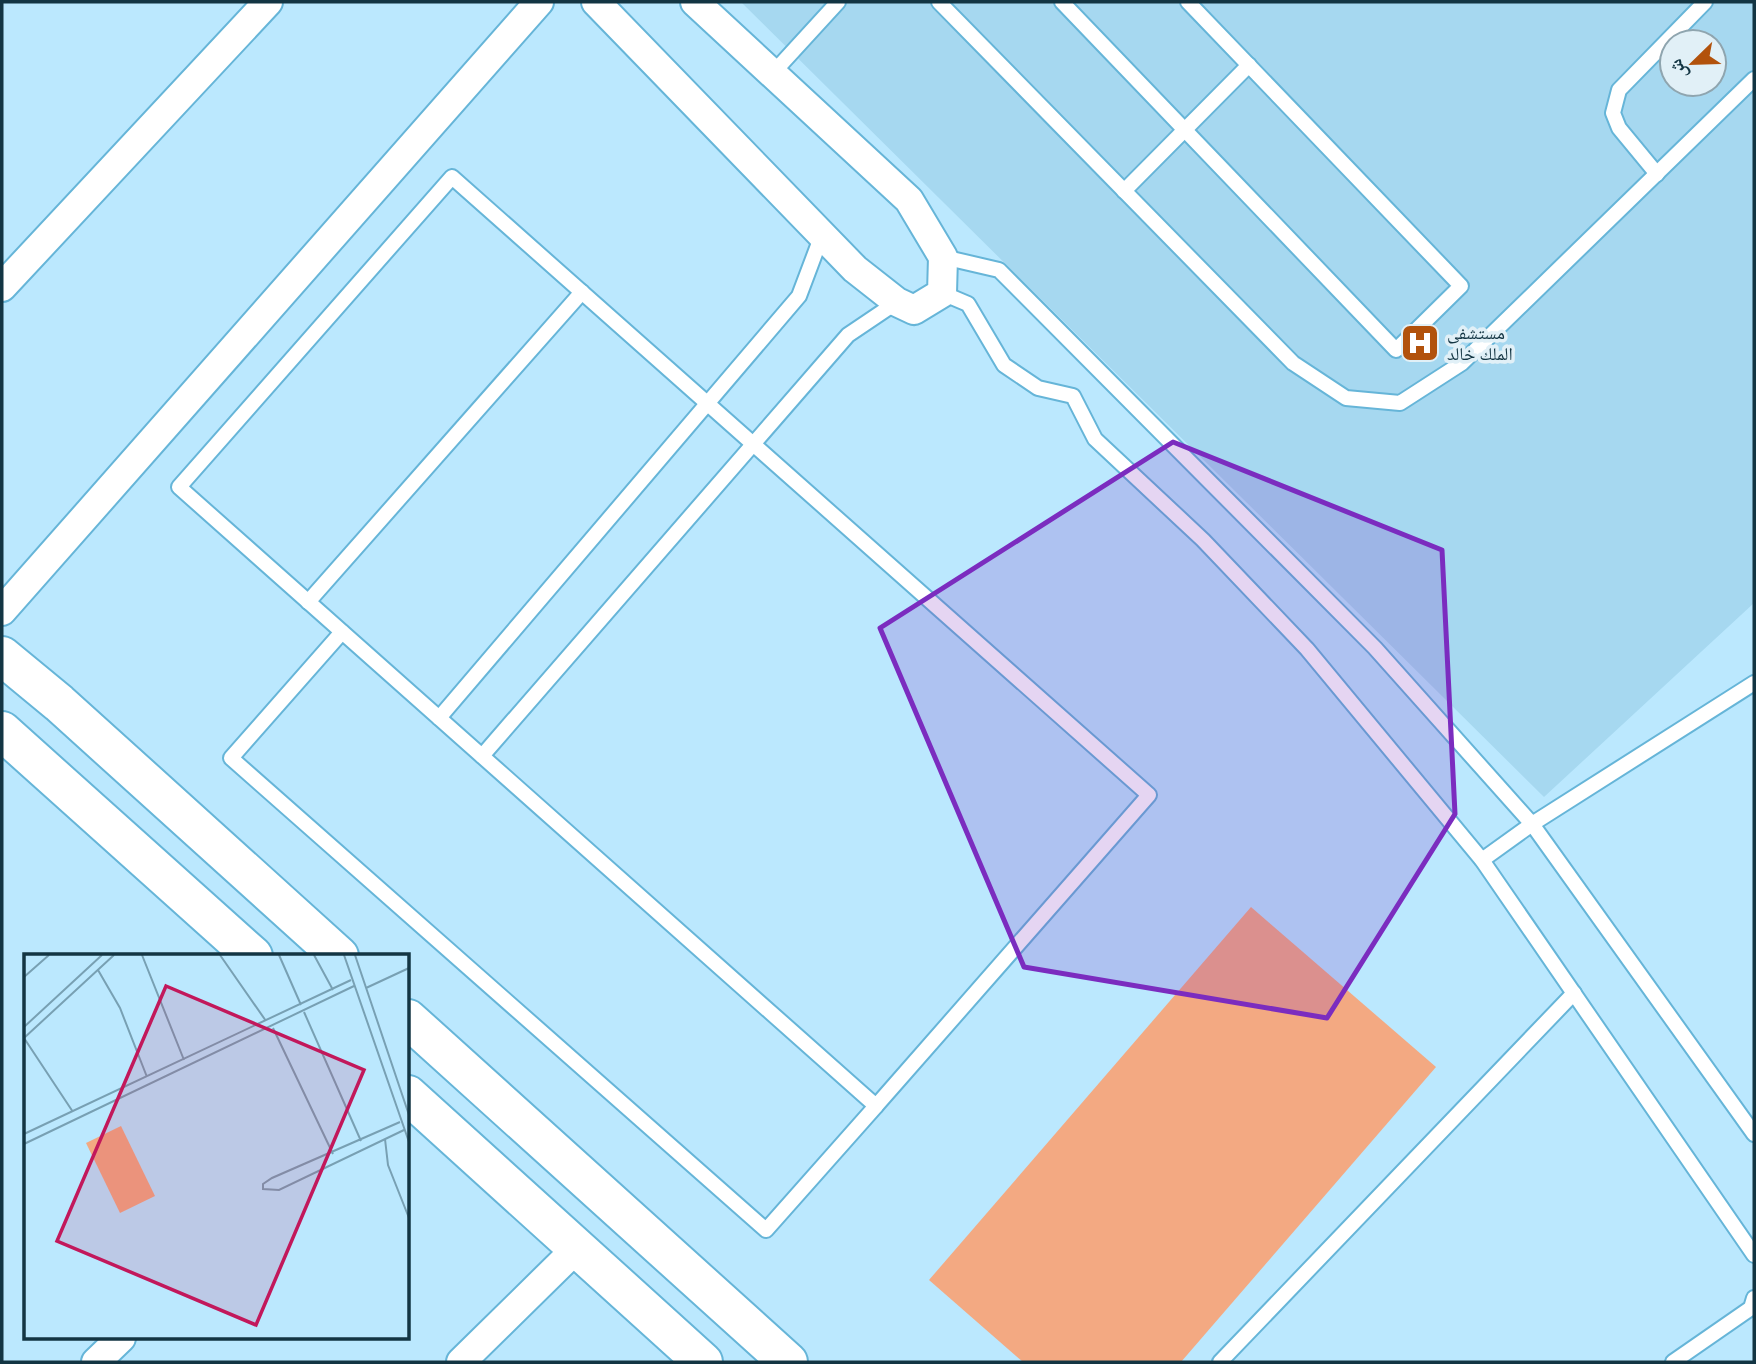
<svg xmlns="http://www.w3.org/2000/svg" width="1756" height="1364" viewBox="0 0 1756 1364" font-family="'IBM Plex Serif','Noto Naskh Arabic',serif">
	<style>
		.built { fill: #a6d8f0; fill-rule: evenodd }
		.green { fill: #f3a982 }
		.lines { fill: none; stroke-linecap: round; stroke-linejoin: round }
		.lane-casing { stroke: #66b5d8; stroke-width: 18 }
		.street-casing { stroke: #66b5d8; stroke-width: 32 }
		.secondary-casing { stroke: #66b5d8; stroke-width: 42 }
		.lane { stroke: #fff; stroke-width: 14 }
		.street { stroke: #fff; stroke-width: 28 }
		.secondary { stroke: #fff; stroke-width: 38 }
		.marked { fill: #7b2cbf; fill-opacity: 0.2; stroke: #7b2cbf; stroke-width: 5; stroke-linejoin: round }
		.labels { text-anchor: middle; stroke-width: 7; stroke-linejoin: round; paint-order: stroke }
		.poi-label { font-size: 18px; fill: #133543; stroke: #e1f0f7; text-anchor: start }
		.inset-road { fill: none; stroke: #78a0b3; stroke-width: 2 }
		.view { fill: #c2185b; fill-opacity: 0.15; stroke: #c2185b; stroke-width: 3.5 }
		.inset-edge { fill: none; stroke: #133543; stroke-width: 3.5 }
	</style>
	<rect width="100%" height="100%" fill="#bbe8fe"/>
	<path class="built" d="M 741,2 L 1754,2 L 1754,603 L 1544,797 ZM 1672,42 L 1714,42 L 1714,84 L 1672,84 Z"/>
	<polygon class="green" points="1251,907 1436,1067 1181,1362 1023,1362 929,1280"/>
	<g class="lines">
		<defs>
			<g id="lane">
				<polyline points="939,2 1293,363 1346,398 1400,403 1462,363 1754,79"/>
				<polyline points="1062,2 1396,350 1461,286 1188,2"/>
				<polyline points="773,73 838,2"/>
				<polyline points="1657,174 1619,128 1613,113 1619,90 1705,2"/>
				<polygon points="452,177 1149,795 876,1106 179,487"/>
				<polyline points="1124,191 1249,65"/>
				<polyline points="943,257 999,270 1375,648 1532,824 1754,1134"/>
				<polyline points="942,293 968,304 1004,365 1038,388 1073,396 1095,439 1203,540 1307,649 1482,860 1754,1255"/>
				<polyline points="308,602 582,292"/>
				<polyline points="342,632 231,758 766,1230 876,1106"/>
				<polyline points="439,718 799,296 822,235"/>
				<polyline points="482,756 848,335 897,302"/>
				<polyline points="1482,860 1532,824 1754,683"/>
				<polyline points="1220,1362 1574,993"/>
				<polyline points="1673,1362 1751,1308 1754,1298"/>
			</g>
			<g id="street">
				<polyline points="596,2 855,269 897,302 914,310 942,293 943,257 909,200 695,2"/>
				<polyline points="2,287 268,2"/>
				<polyline points="2,611 539,2"/>
				<polyline points="96,1362 121,1338"/>
				<polyline points="461,1362 577,1248"/>
			</g>
			<g id="secondary">
				<polyline points="2,656 59,703 339,956"/>
				<polyline points="2,731 253,956"/>
				<polyline points="408,1019 788,1362"/>
				<polyline points="408,1095 703,1362"/>
			</g>
		</defs>
		<use href="#lane" class="lane-casing"/>
		<use href="#street" class="street-casing"/>
		<use href="#secondary" class="secondary-casing"/>
		<use href="#lane" class="lane"/>
		<use href="#street" class="street"/>
		<use href="#secondary" class="secondary"/>
	</g>
	<path class="marked" d="M 1173,442 L 1442,550 L 1455,814 L 1327,1018 L 1024,967 L 880,628 Z"/>
	<defs>
		<symbol id="hospital-square" viewBox="-11 -11 22 22"><rect x="-9" y="-9" width="18" height="18" rx="4" fill="#b2520c" stroke="#e1f0f7"/><path d="M-5-5h3v3.5h4V-5h3V5h-3V1.5h-4V5h-3Z" fill="#fff"/></symbol>
	</defs>
	<g fill-rule="evenodd">
		<use href="#hospital-square" x="1398" y="321" width="44" height="44"/>
	</g>
	<g class="labels">
		<g class="poi-label">
			<text x="1447" y="339">مستشفى<tspan x="1447" dy="21">الملك خالد</tspan></text>
		</g>
	</g>
	<g transform="translate(24 954)">
		<rect width="385" height="385" fill="#bbe8fe"/>
		<path d="M 97,172 L 131,242 L 96,259 L 62,189 Z" fill="#f3a982"/>
		<path class="inset-road" d="M 118,1 L 160,106M 196,1 L 242,67M 255,1 L 277,51M 290,1 L 309,36M 320,1 L 385,188M 331,1 L 385,161M 74,16 L 96,54 L 123,123M 0,23 L 25,1M 342,34 L 385,14M 280,58 L 337,187M 0,73 L 78,1M 249,74 L 309,200M 0,84 L 49,158M 0,84 L 90,1M 376,168 L 248,224 L 239,230 L 239,235 L 255,236 L 380,176M 0,180 L 327,26M 361,185 L 364,211 L 385,264M 0,190 L 330,32"/>
		<path class="view" d="M 142,32 L 340,116 L 232,371 L 33,287 Z"/>
		<rect width="385" height="385" class="inset-edge"/>
	</g>
	<rect width="1756" height="1364" fill="none" stroke="#133543" stroke-width="7"/>
	<g transform="translate(1693 63) rotate(247)"><circle r="33" fill="#e1f0f7" stroke="#8fa5af" stroke-width="2"/>
	<path d="M0-5L12 26L0 18L-12 26Z" fill="#b2520c"/>
	<text y="-10" font-size="19" font-weight="bold" text-anchor="middle" fill="#133543">ش</text>
	</g>
</svg>
